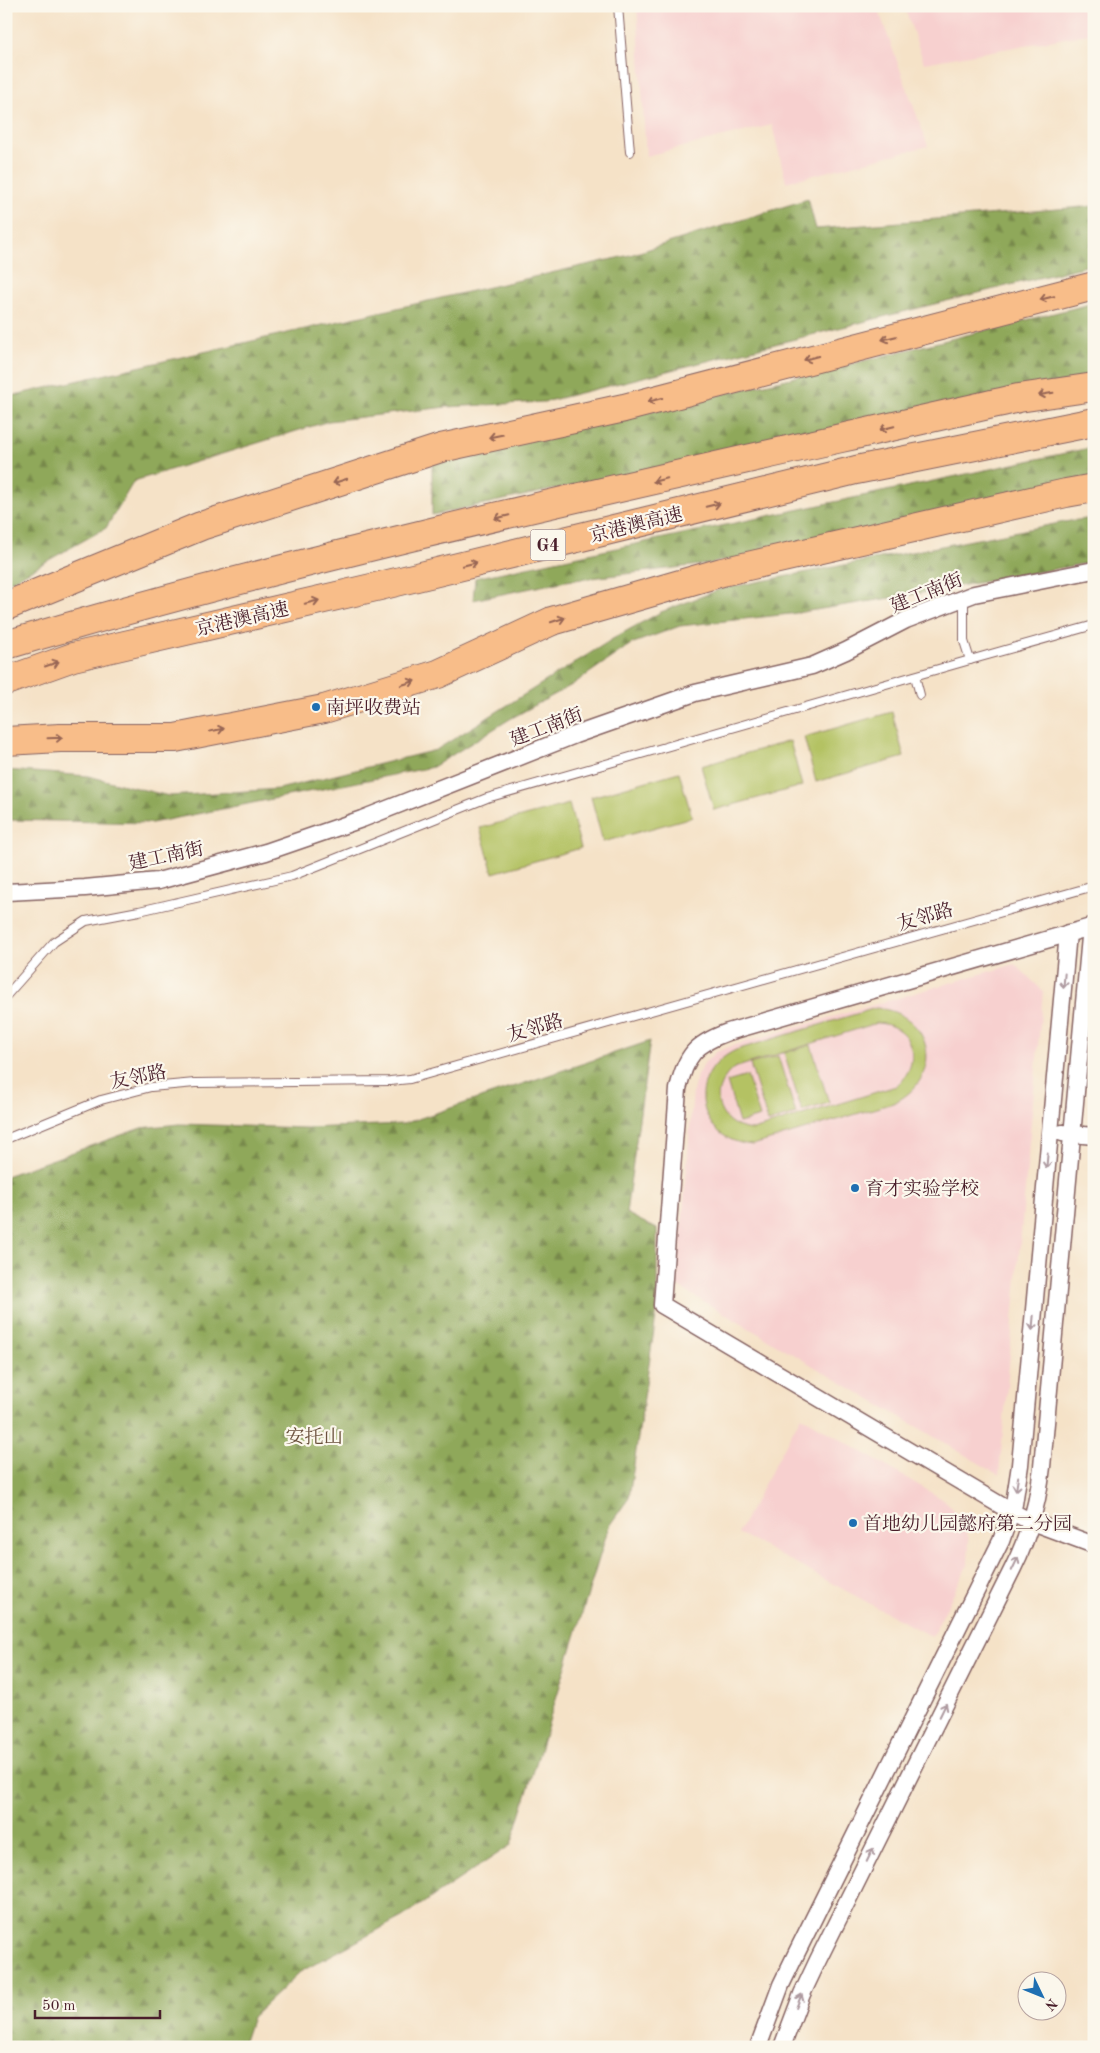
<svg xmlns="http://www.w3.org/2000/svg" width="1100" height="2053" viewBox="0 0 1100 2053" font-family="'Old Standard TT','Noto Serif SC',serif">
	<style>
		.built { fill: #f7d0cf }
		.grass { fill: #b4c264; stroke: #7f7048; fill-rule: evenodd }
		.forest { fill: url(#forest-firs); stroke: #6c6442 }
		.lines { fill: none; stroke-linecap: round; stroke-linejoin: round }
		.lane-casing { stroke: #866362; stroke-width: 10 }
		.street-casing { stroke: #866362; stroke-width: 19 }
		.highway-casing { stroke: #866362; stroke-width: 30 }
		.lane { stroke: #fff; stroke-width: 8 }
		.street { stroke: #fff; stroke-width: 16 }
		.highway { stroke: #f8bd89; stroke-width: 28 }
		.oneway { stroke: #986655 }
		.oneway2 { stroke: #ae9aa0 }
		.poi-dot { fill: #1f6fb2; stroke: #fbf7ec; stroke-width: 2 }
		.labels { text-anchor: middle; stroke-width: 4.5; stroke-linejoin: round; paint-order: stroke }
		.shield { fill: #fbf7ec; stroke: #7f6065; stroke-width: 1 }
		.shield-label { font-size: 18px; font-weight: bold; fill: #4a1f2b }
		.street-label { font-size: 19px; fill: #4a1f2b; stroke: #fbf7ec }
		.poi-label { font-size: 19px; fill: #4a1f2b; stroke: #fbf7ec; text-anchor: start }
		.park-label { font-size: 19px; fill: #6a503c; stroke: #fbf7ec }
	</style>
	<defs>
		<pattern id="forest-firs" width="22" height="20" patternUnits="userSpaceOnUse" patternTransform="scale(1.25)"><rect width="22" height="20" fill="#8fa85a"/><path d="M5 1l3.5 6h-7zM16 11l3.5 6h-7z" fill="#77884b"/></pattern>
	</defs>
	<rect width="100%" height="100%" fill="#fbf7ec"/>
	<filter id="ink" filterUnits="userSpaceOnUse"><feTurbulence type="fractalNoise" baseFrequency=".02" numOctaves="2"/><feDisplacementMap in="SourceGraphic" scale="10" xChannelSelector="R" yChannelSelector="G"/><feConvolveMatrix kernelMatrix="1 2 1 2 8 2 1 2 1" color-interpolation-filters="sRGB"/></filter>
	<filter id="wash" filterUnits="userSpaceOnUse"><feTurbulence type="fractalNoise" baseFrequency=".0096" numOctaves="4" result="noise"/><feDisplacementMap in="SourceGraphic" scale="20" xChannelSelector="R" yChannelSelector="G"/><feGaussianBlur stdDeviation="1.12" result="paint"/><feColorMatrix in="noise" values="0 0 0 0 0 0 0 0 0 0 0 0 0 0 0 0 0 1.4 0 .05"/><feComposite in="paint" operator="in"/></filter>
	<g filter="url(#wash)">
		<rect width="100%" height="100%" fill="#f5e2c7"/>
		<g class="built">
			<polygon points="637,6 877,6 928,146 786,182 772,125 646,156"/>
			<polygon points="904,6 1094,6 1094,33 924,63"/>
			<polygon points="1015,964 1043,991 999,1475 677,1286 693,1091 697,1075 705,1062 716,1052 732,1046"/>
			<polygon points="801,1416 944,1500 961,1517 969,1540 968,1564 932,1637 738,1533"/>
		</g>
		<g class="grass">
			<polygon points="892,712 904,757 816,782 804,737"/>
			<polygon points="790,741 802,786 714,810 701,766"/>
			<polygon points="679,772 692,817 603,842 591,797"/>
			<polygon points="569,804 581,848 493,873 480,828"/>
			<path d="M 876,1008 C 934,1013 946,1079 893,1103 L 753,1145 C 696,1141 684,1074 736,1050 ZM 877,1023 C 913,1025 924,1063 896,1086 L 753,1130 C 717,1127 706,1091 734,1068 Z"/>
			<polygon points="811,1045 829,1103 802,1111 784,1053"/>
			<polygon points="778,1056 796,1114 768,1122 750,1064"/>
			<polygon points="747,1076 760,1117 739,1123 727,1082"/>
		</g>
		<g class="forest">
			<polygon points="808,199 816,229 1094,206 1094,264 544,402 446,407 329,421 134,481 106,528 6,584 6,397 630,255"/>
			<polygon points="1094,303 1094,376 432,515 432,462 855,363"/>
			<polygon points="1094,447 1094,484 708,564 566,581 473,600 475,578"/>
			<polygon points="1094,518 1094,562 915,594 790,614 680,626 631,644 572,685 510,719 433,767 152,823 6,820 6,770 88,776 169,796 279,789 436,750 619,635 661,612 721,589 1070,521"/>
			<polygon points="650,1041 626,1213 657,1229 657,1310 629,1498 609,1526 511,1845 402,1917 300,1972 252,2017 242,2047 6,2047 6,1176 141,1128 179,1124 307,1128 403,1124"/>
		</g>
	</g>
	<g filter="url(#ink)">
		<g class="lines">
			<defs>
				<g id="lane">
					<polyline points="618,6 630,152"/>
					<polyline points="964,598 964,641 970,660 1094,625"/>
					<polyline points="915,676 920,695"/>
					<polyline points="6,996 54,942 86,921 139,911 292,876 487,798 970,660"/>
					<polyline points="6,1139 101,1100 151,1087 195,1083 390,1081 410,1079 1094,886"/>
				</g>
				<g id="street">
					<polyline points="6,892 85,888 158,881 266,852 362,819 575,735 695,693 812,666 846,651 906,620 974,594 1094,570"/>
					<path d="M 1094,926 L 728,1032 C 695,1044 686,1055 678,1089 L 662,1305 L 1012,1512 L 1032,1522 L 1094,1545"/>
					<polyline points="1062,1133 1094,1136"/>
					<polyline points="758,2047 781,1985 798,1950 1001,1541 1014,1504 1020,1465 1068,933"/>
					<path d="M 782,2047 L 802,1994 L 818,1960 L 1013,1568 C 1029,1536 1038,1504 1042,1467 L 1091,926"/>
				</g>
				<g id="highway">
					<polyline points="6,606 201,526 441,448 624,408 1094,286"/>
					<path d="M 6,645 C 339,546 680,475 1019,398 L 1094,387"/>
					<polyline points="6,681 73,657 380,586 856,470 1094,422"/>
					<polyline points="6,741 60,738 175,738 324,709 438,674 552,621 722,572 1066,493 1094,488"/>
				</g>
			</defs>
			<use href="#lane" class="lane-casing"/>
			<use href="#street" class="street-casing"/>
			<use href="#highway" class="highway-casing"/>
			<use href="#lane" class="lane"/>
			<use href="#street" class="street"/>
			<use href="#highway" class="highway"/>
		</g>
		<defs><path id="oneway-shaft" d="M-6 0H5M1.5-3L5.5 0L1.5 3" fill="none" stroke-width="1.6" stroke-linecap="round" stroke-linejoin="round" transform="scale(1.25)"/></defs>
		<g class="oneway">
			<use href="#oneway-shaft" transform="translate(1047 298) rotate(166)"/>
			<use href="#oneway-shaft" transform="translate(889 338) rotate(166)"/>
			<use href="#oneway-shaft" transform="translate(811 358) rotate(165)"/>
			<use href="#oneway-shaft" transform="translate(1046 394) rotate(171)"/>
			<use href="#oneway-shaft" transform="translate(655 400) rotate(165)"/>
			<use href="#oneway-shaft" transform="translate(887 428) rotate(167)"/>
			<use href="#oneway-shaft" transform="translate(496 436) rotate(168)"/>
			<use href="#oneway-shaft" transform="translate(660 480) rotate(167)"/>
			<use href="#oneway-shaft" transform="translate(340 481) rotate(162)"/>
			<use href="#oneway-shaft" transform="translate(713 505) rotate(-14)"/>
			<use href="#oneway-shaft" transform="translate(502 517) rotate(167)"/>
			<use href="#oneway-shaft" transform="translate(470 564) rotate(-14)"/>
			<use href="#oneway-shaft" transform="translate(312 602) rotate(-13)"/>
			<use href="#oneway-shaft" transform="translate(558 620) rotate(-18)"/>
			<use href="#oneway-shaft" transform="translate(52 664) rotate(-19)"/>
			<use href="#oneway-shaft" transform="translate(408 683) rotate(-17)"/>
			<use href="#oneway-shaft" transform="translate(217 730) rotate(-11)"/>
			<use href="#oneway-shaft" transform="translate(55 738) rotate(-2)"/>
		</g>
		<g class="oneway2">
			<use href="#oneway-shaft" transform="translate(1064 981) rotate(95)"/>
			<use href="#oneway-shaft" transform="translate(1047 1161) rotate(95)"/>
			<use href="#oneway-shaft" transform="translate(1033 1323) rotate(95)"/>
			<use href="#oneway-shaft" transform="translate(1017 1484) rotate(99)"/>
			<use href="#oneway-shaft" transform="translate(1015 1564) rotate(-64)"/>
			<use href="#oneway-shaft" transform="translate(943 1710) rotate(-64)"/>
			<use href="#oneway-shaft" transform="translate(870 1855) rotate(-64)"/>
			<use href="#oneway-shaft" transform="translate(799 2001) rotate(-68)"/>
		</g>
	</g>
	<g class="poi-dot">
		<circle cx="316" cy="707" r="5"/>
		<circle cx="855" cy="1188" r="5"/>
		<circle cx="853" cy="1523" r="5"/>
	</g>
	<g class="labels">
		<rect class="shield" x="530.5" y="529.5" width="35" height="31" rx="4"/>
		<g class="shield-label">
			<text x="548" y="551">G4</text>
		</g>
		<g class="street-label">
			<text transform="translate(636 524) rotate(-14)" y="7">京港澳高速</text>
			<text transform="translate(926 592) rotate(-22)" y="7">建工南街</text>
			<text transform="translate(242 618) rotate(-13)" y="7">京港澳高速</text>
			<text transform="translate(546 726) rotate(-21)" y="7">建工南街</text>
			<text transform="translate(166 855) rotate(-12)" y="7">建工南街</text>
			<text transform="translate(925 916) rotate(-16)" y="7">友邻路</text>
			<text transform="translate(535 1027) rotate(-16)" y="7">友邻路</text>
			<text transform="translate(138 1076) rotate(-11)" y="7">友邻路</text>
		</g>
		<g class="poi-label">
			<text x="326" y="714">南坪收费站</text>
			<text x="865" y="1195">育才实验学校</text>
			<text x="863" y="1530">首地幼儿园懿府第二分园</text>
		</g>
		<g class="park-label">
			<text x="314" y="1443">安托山</text>
		</g>
	</g>
	<rect width="1100" height="2053" fill="none" stroke="#fbf7ec" stroke-width="25"/>
	<g transform="translate(1042 1996) rotate(133)"><circle r="24" fill="#fbf7ec" stroke="#b4a19f"/>
	<path d="M0-4L9 19L0 12L-9 19Z" fill="#1f6fb2"/>
	<text y="-8" font-size="14" font-weight="bold" text-anchor="middle" fill="#4a1f2b">N</text>
	</g>
	<path d="M35 2010v8h125v-8" fill="none" stroke="#4a1f2b" stroke-width="2.5"/>
	<text x="42" y="2010" font-size="15" fill="#4a1f2b" stroke="#fbf7ec" stroke-width="4" paint-order="stroke">50 m</text>
</svg>
